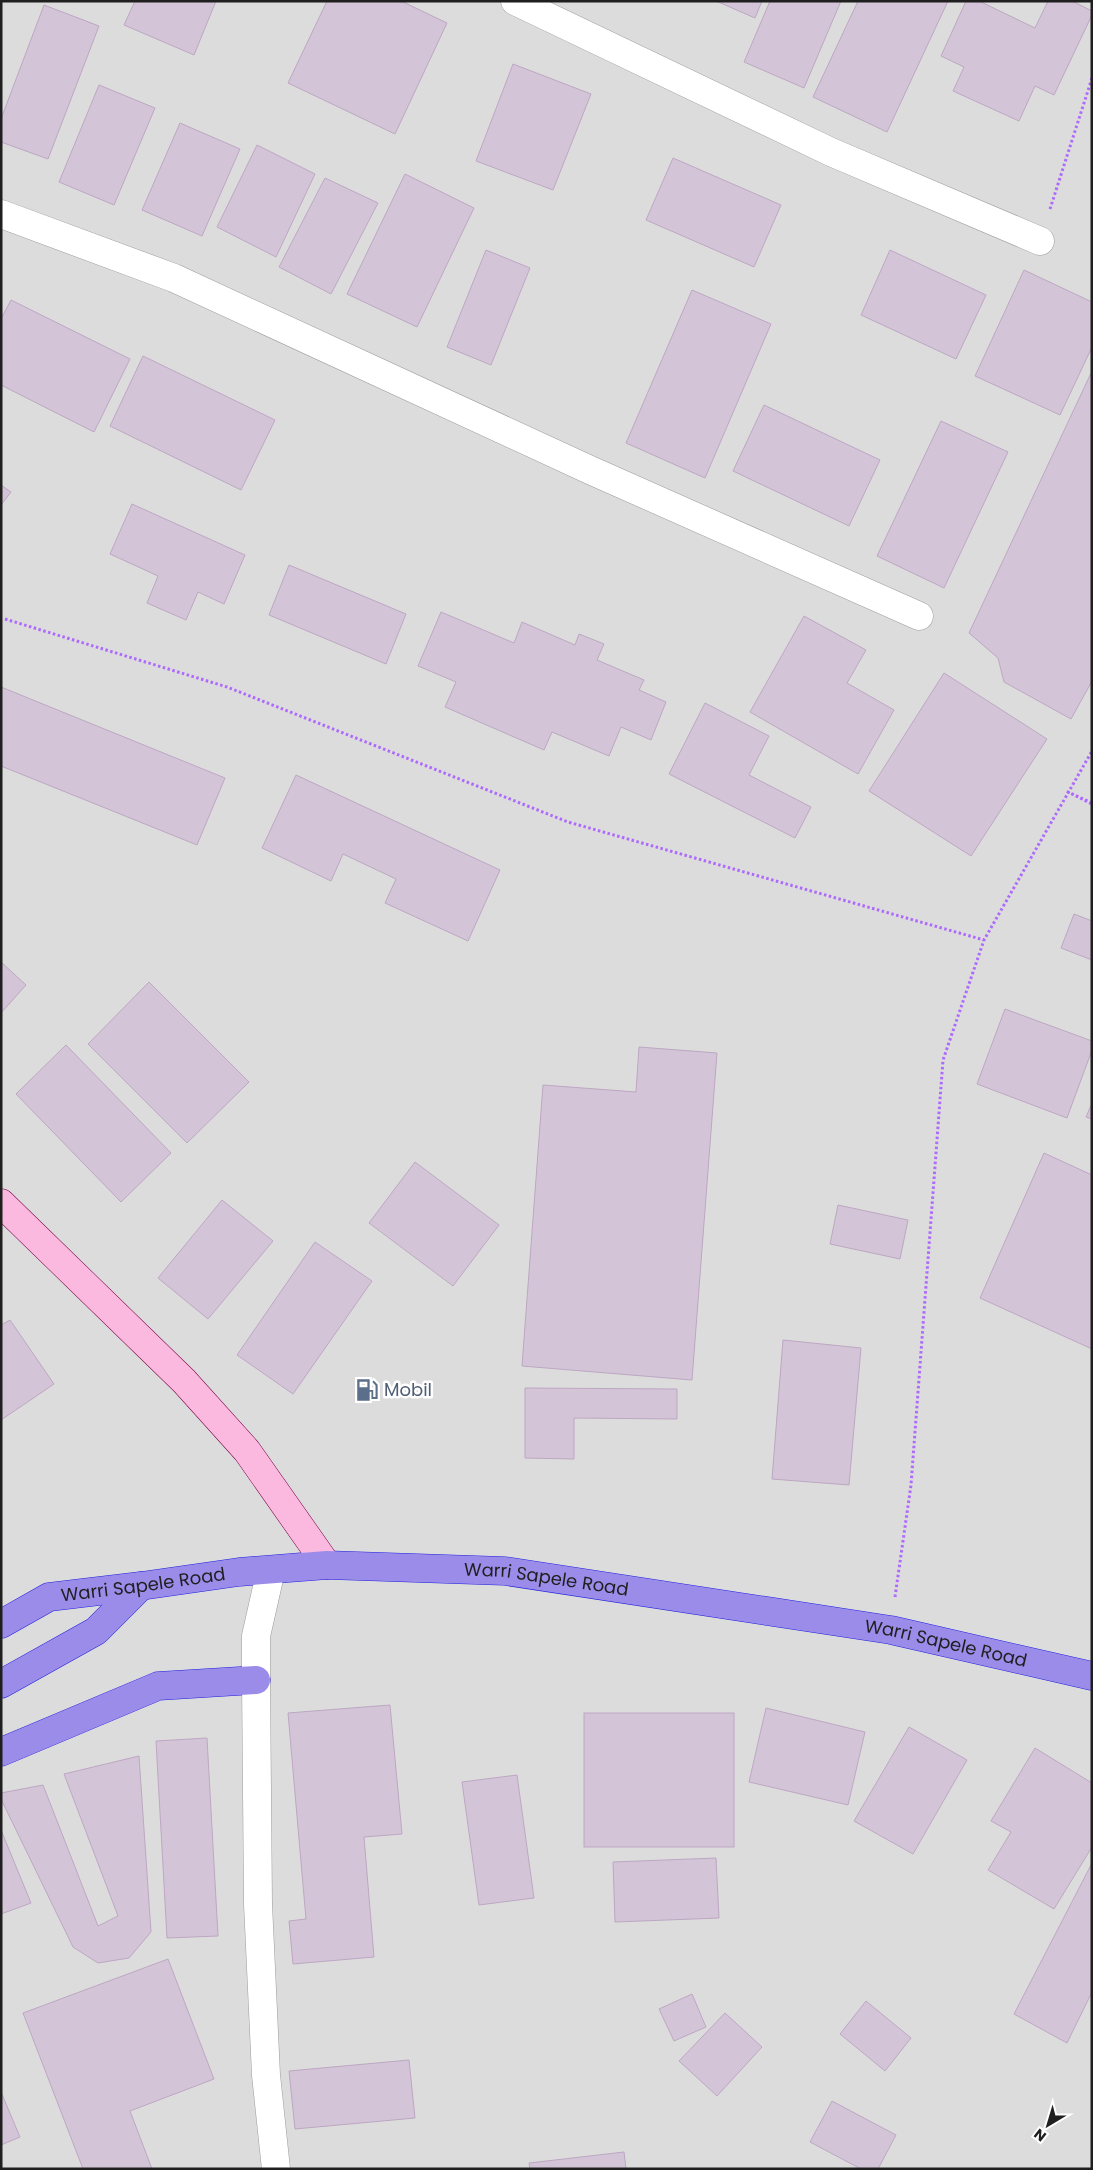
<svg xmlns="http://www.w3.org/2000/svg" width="1093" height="2170" viewBox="0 0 1093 2170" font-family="Poppins,sans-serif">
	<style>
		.residential { fill: #dddcdd }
		.building { fill: #d3c5d7; stroke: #bda7c2 }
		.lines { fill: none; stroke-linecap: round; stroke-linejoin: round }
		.street-casing { stroke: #9c9c9c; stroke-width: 29 }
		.secondary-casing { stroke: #7a0243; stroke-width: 29 }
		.highway-casing { stroke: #2322df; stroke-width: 29 }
		.path { stroke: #ad6afd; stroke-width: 3; stroke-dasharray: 2.5 2.5; stroke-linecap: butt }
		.street { stroke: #fff; stroke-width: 28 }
		.secondary { stroke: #fbb9e0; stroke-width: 28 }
		.highway { stroke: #9b8ce9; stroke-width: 28 }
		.labels { text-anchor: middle; stroke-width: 5; stroke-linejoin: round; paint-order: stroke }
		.service-label { font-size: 18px; fill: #4e5e75; stroke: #fff; text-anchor: start }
		.street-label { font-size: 18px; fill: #1f1f1f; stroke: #fff }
	</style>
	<rect width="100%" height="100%" fill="#f0e5f0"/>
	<rect class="residential" x="1" y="1" width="1091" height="2168"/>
	<g class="building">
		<polygon points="135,1 216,1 194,55 124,25"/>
		<polygon points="327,1 401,1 447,23 395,134 288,83"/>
		<polygon points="716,1 762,1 755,18"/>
		<polygon points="770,1 841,1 804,88 744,62"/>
		<polygon points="858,1 948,1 887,132 813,97"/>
		<polygon points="966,1 979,1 1035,28 1048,1 1072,1 1092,11 1092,15 1054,95 1035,86 1019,121 953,91 964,67 941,56"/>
		<polygon points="44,5 99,26 48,159 1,142 1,119"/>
		<polygon points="513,64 591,94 553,190 476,161"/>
		<polygon points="99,85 155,108 114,205 59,182"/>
		<polygon points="180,123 240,149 202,236 142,210"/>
		<polygon points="257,145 315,174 276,257 217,227"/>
		<polygon points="673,158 781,205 754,267 646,220"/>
		<polygon points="405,174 474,208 417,327 347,294"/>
		<polygon points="325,178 378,203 331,294 279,267"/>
		<polygon points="486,250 530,268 491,365 447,347"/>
		<polygon points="890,250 986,295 956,359 861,315"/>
		<polygon points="1024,270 1092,302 1092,347 1060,415 975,376"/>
		<polygon points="692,290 771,324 705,478 626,443"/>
		<polygon points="11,300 130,359 94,432 1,385 1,319"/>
		<polygon points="143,356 275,420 241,490 110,426"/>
		<polygon points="1092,371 1092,681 1071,719 1004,682 998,658 969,633"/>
		<polygon points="764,405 880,460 849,526 733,471"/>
		<polygon points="941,421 1008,452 944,588 877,556"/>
		<polygon points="1,485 11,492 1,505"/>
		<polygon points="132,504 245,555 224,604 198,592 186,620 147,603 158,576 110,554"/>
		<polygon points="289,565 406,614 386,664 269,615"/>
		<polygon points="441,612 514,643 522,622 575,645 579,634 604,644 597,660 644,680 639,690 666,702 651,740 621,727 609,756 552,732 544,750 445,707 456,682 418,666"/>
		<polygon points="804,616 866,650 847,683 894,710 858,774 750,712"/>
		<polygon points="944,673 1047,739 971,856 869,791"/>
		<polygon points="1,687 225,778 197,845 1,766"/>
		<polygon points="705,703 769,736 749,775 811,807 795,838 669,774"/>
		<polygon points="296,775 500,870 468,941 385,903 396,879 343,854 331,881 262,848"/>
		<polygon points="1074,914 1092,921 1092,960 1061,948"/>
		<polygon points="1,962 26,985 1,1013"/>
		<polygon points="149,982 249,1082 187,1143 88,1044"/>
		<polygon points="1005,1009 1092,1041 1092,1050 1067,1118 977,1084"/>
		<polygon points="66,1045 171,1153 121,1202 16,1094"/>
		<polygon points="639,1047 717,1053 692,1380 522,1366 543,1085 636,1092"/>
		<polygon points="1092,1103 1092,1119 1086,1117"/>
		<polygon points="1044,1153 1092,1175 1092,1349 980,1298"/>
		<polygon points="415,1162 499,1225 453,1286 369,1223"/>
		<polygon points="222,1200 273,1241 208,1319 158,1278"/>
		<polygon points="838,1205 908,1220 900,1259 830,1244"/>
		<polygon points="315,1242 372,1281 293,1394 237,1355"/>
		<polygon points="10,1320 54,1384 1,1420 1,1325"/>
		<polygon points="783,1340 861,1348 849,1485 772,1479"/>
		<polygon points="525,1388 677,1389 677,1419 574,1418 574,1459 525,1458"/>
		<polygon points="390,1705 402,1834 364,1837 374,1957 293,1964 289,1921 306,1919 288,1713"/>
		<polygon points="766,1708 865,1732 848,1805 749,1782"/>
		<rect x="584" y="1713" width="150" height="134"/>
		<polygon points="909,1727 967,1760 913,1854 854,1821"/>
		<polygon points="207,1738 218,1936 167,1938 156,1741"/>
		<polygon points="1035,1748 1092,1783 1092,1847 1054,1909 988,1870 1011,1832 991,1821"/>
		<polygon points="139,1756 151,1932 129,1958 98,1963 73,1947 1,1799 1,1793 43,1785 98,1926 118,1916 64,1774"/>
		<polygon points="517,1775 534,1898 479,1905 462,1782"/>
		<polygon points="1,1830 31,1903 1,1914"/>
		<polygon points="716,1858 719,1918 615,1922 613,1862"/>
		<polygon points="1092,1863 1092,1992 1067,2043 1014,2014"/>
		<polygon points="168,1959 214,2079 130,2111 152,2169 83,2169 23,2013"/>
		<polygon points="692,1994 706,2027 674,2041 659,2009"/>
		<polygon points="866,2001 911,2038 885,2071 840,2034"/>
		<polygon points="725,2013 762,2047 717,2096 679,2061"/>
		<polygon points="409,2060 415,2118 295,2129 289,2071"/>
		<polygon points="1,2092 20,2137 1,2145"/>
		<polygon points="832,2101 896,2135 878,2169 861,2169 810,2142"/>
		<polygon points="624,2152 626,2169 530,2169 529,2163"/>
	</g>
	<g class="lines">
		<defs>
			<g id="street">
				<polyline points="515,1 831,152 1040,241"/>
				<polyline points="1,214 174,278 590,470 919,616"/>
				<polyline points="271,1570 256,1636 256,1680 258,1904 266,2075 276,2169"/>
			</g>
			<polyline id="secondary" points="1,1203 184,1381 247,1451 327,1565"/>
			<g id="highway">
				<path id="s1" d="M 1,1624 L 49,1597 L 141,1586 L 239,1572 L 327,1565 L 505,1571 L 891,1630 L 1092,1676"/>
				<polyline points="1,1684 96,1631 141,1586"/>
				<polyline points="1,1752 158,1686 256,1680"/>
			</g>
		</defs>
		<use href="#street" class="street-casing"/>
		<use href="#secondary" class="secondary-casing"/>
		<use href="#highway" class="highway-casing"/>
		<g class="path">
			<polyline points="1050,209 1092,78"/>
			<polyline points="5,619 227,687 568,822 984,940"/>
			<polyline points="1092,803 1068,792 1092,804"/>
			<polyline points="895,1597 911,1485 943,1060 984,940 1092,751"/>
		</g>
		<use href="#street" class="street"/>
		<use href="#secondary" class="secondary"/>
		<use href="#highway" class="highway"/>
	</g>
	<defs>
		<symbol id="fuel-bare" viewBox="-9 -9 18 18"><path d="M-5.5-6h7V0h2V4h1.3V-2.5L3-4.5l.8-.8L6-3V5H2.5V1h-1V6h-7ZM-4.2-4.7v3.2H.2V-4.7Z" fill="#5c6f8a" stroke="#fff" stroke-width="2.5" paint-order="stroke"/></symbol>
	</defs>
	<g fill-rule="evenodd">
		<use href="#fuel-bare" x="351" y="1374" width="32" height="32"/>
	</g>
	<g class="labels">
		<g class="service-label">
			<text x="384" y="1396">Mobil</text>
		</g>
		<g class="street-label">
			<text dy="6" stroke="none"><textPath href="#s1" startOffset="555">Warri Sapele Road</textPath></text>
			<text dy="6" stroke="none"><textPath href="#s1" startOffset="150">Warri Sapele Road</textPath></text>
			<text dy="6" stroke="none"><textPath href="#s1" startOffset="960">Warri Sapele Road</textPath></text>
		</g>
	</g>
	<rect width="1093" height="2170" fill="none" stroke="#1f1f1f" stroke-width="5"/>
	<g transform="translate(1048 2125) rotate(218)" stroke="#ffffff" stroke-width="4" paint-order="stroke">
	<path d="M0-4L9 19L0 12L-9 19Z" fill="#1f1f1f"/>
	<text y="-8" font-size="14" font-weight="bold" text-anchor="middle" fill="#1f1f1f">N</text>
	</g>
</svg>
